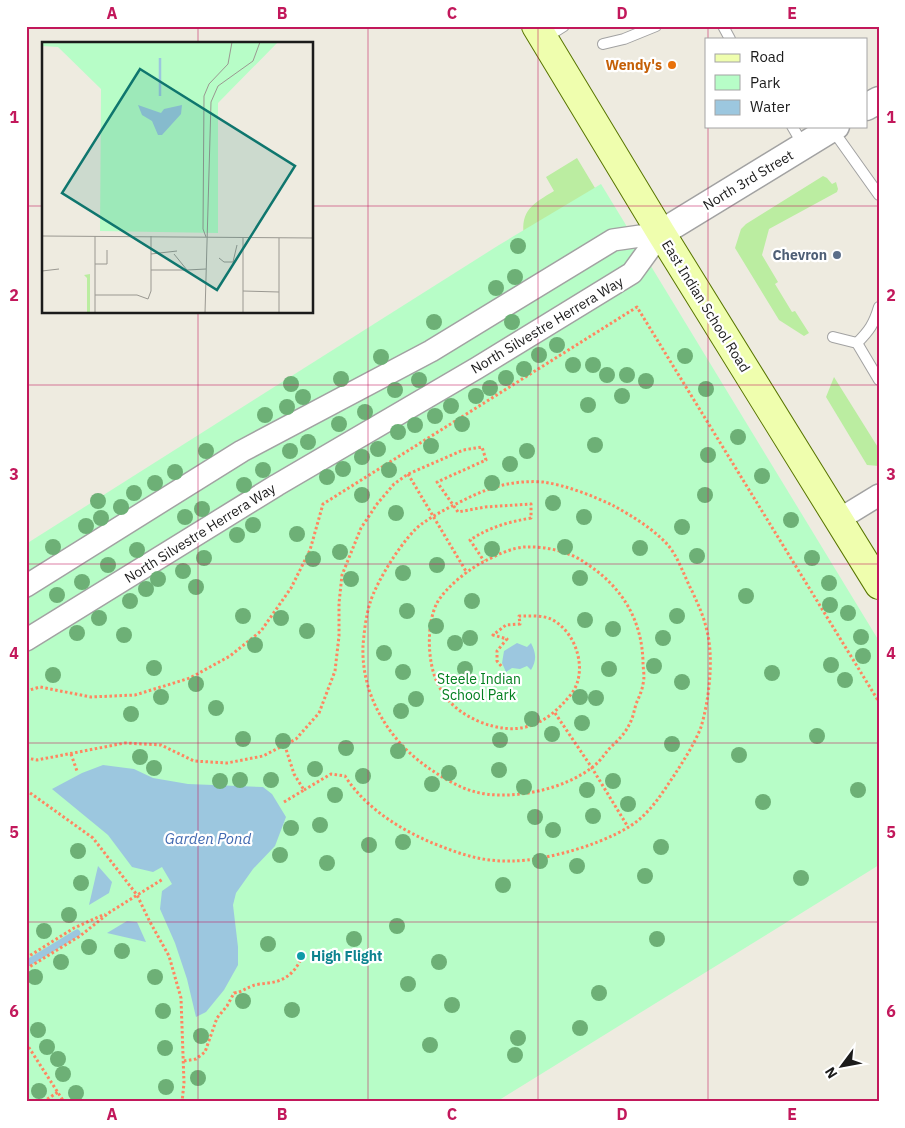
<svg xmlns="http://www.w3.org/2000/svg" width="905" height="1128" viewBox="0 0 905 1128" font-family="'IBM Plex Sans',sans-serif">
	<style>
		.grass { fill: #bbeda1 }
		.park { fill: #b7fdc7 }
		.water { fill: #9cc7df }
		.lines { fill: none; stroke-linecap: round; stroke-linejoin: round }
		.stream { stroke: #9cc7df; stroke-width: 7 }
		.service-casing { stroke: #a2a2a2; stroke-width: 12 }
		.minor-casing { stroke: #a2a2a2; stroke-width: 24 }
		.tertiary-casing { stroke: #a2a2a2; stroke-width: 29 }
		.secondary-casing { stroke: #587500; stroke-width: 30 }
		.path { stroke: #ff8660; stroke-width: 3; stroke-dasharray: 2.5 2.5; stroke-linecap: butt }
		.service { stroke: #fff; stroke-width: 10 }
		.minor { stroke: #fff; stroke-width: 21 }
		.tertiary { stroke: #fff; stroke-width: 26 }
		.secondary { stroke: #effeae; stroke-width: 28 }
		.tree { fill: #6db076 }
		.grid { fill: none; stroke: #c2185b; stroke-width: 1; stroke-opacity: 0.55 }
		.food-dot { fill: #e8710a; stroke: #fff; stroke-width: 2 }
		.service-dot { fill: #5c6f8a; stroke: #fff; stroke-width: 2 }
		.culture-dot { fill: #0f9aa8; stroke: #fff; stroke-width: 2 }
		.labels { text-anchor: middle; stroke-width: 4.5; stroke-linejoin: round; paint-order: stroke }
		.food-label { font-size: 14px; font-weight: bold; fill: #c56008; stroke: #fff; text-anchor: end }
		.street-label { font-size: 14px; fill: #1b1b1b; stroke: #fff }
		.service-label { font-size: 14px; font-weight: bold; fill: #4e5e75; stroke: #fff; text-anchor: end }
		.park-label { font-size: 14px; fill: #037f1f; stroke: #fff }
		.culture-label { font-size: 14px; font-weight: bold; fill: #0d838f; stroke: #fff; text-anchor: start }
		.water-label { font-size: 15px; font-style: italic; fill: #426ab1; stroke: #fff }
		.inset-river { fill: none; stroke: #9cc7df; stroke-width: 2.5 }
		.inset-road { fill: none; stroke: #9a9891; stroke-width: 1 }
		.view { fill: #0f766e; fill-opacity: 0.15; stroke: #0f766e; stroke-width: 2.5 }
		.inset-edge { fill: none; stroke: #1b1b1b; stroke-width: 2.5 }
		.neatline { fill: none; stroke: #c2185b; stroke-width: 2 }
		.grid-label { font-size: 16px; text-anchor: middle; font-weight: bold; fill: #c2185b }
	</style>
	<rect width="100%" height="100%" fill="#eeebe0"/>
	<g class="grass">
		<path d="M 577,158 L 598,193 L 524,236 C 520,210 534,203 554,191 L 546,177 Z"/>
		<polygon points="823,176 827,178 832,184 836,182 838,189 837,192 769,229 762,255 778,282 775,284 792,312 795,311 809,333 804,336 779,320 735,248 741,229 746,224"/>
		<polygon points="834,377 879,449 879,466 867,465 826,397"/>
	</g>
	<polygon class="park" points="601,184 879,641 879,865 496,1102 26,1102 26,544 499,245"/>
	<g class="water">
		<path d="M 517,643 L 527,647 L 531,643 C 536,653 537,660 531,670 L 527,666 L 520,669 L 512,668 L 506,672 L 502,663 L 504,651 Z"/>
		<polygon points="103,765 134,769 153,778 188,784 263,787 272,794 286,817 275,846 253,869 236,893 233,905 238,947 238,965 224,990 206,1012 196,1017 187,979 175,943 160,909 162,891 172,884 162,867 153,872 132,867 108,835 52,789 82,773"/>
		<polygon points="98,866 112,882 109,893 89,905"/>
		<polygon points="127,921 137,922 146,942 107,933"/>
	</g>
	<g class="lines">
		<polyline class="stream" points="26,964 77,933"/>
		<defs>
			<g id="service">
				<polyline points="723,26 730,39"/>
				<polyline points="545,38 564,26"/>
				<polyline points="603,44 624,39 656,26"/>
				<polyline points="792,126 803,145"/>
				<polyline points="832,129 879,195"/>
				<polyline points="833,337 857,343 879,380"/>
				<path d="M 857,343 C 869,331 874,324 879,307"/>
			</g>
			<g id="minor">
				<polyline points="838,520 879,495"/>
				<polyline points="26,586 242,451 431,351 613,240 661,233"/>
				<polyline points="26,640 277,485 477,368 632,273 661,233"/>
			</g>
			<g id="tertiary">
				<polyline points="866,107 879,100"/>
				<polyline points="661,233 836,126"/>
			</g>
			<polyline id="secondary" points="536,26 661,233 879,585"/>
		</defs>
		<use href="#service" class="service-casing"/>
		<use href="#minor" class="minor-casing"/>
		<use href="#tertiary" class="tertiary-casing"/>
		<use href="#secondary" class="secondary-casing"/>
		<g class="path">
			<polyline points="408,474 467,573"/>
			<polyline points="26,691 40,687 91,697 135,695 190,678 230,656 261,631 291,588 310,550 323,504 637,307 879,702"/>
			<polyline points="555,713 592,768 628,827"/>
			<polyline points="71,754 77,771"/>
			<path d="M 26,758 L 37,760 L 125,743 L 161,745 L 194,761 L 227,763 L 263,756 L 296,739 L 319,713 L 335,671 L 339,636 L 339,603 L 342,575 L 361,528 L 377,504 L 394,484 L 408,474 L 463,450 L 482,447 L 486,460 L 437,482 L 458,512 L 485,507 L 531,504 L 531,518 C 508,522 490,527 470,540 L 484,561"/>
			<polyline points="26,790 93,838 137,895 150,922 169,956 181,998 184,1083 182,1102"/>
			<path d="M 304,790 L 331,774 L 345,776 C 368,812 409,835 448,849 C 469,857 490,862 512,861 C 547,861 617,841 642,817 C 655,805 665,789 675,774 C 684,760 695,743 701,727 C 709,701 714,658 707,631 C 704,617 698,604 692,591 C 684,576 678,556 667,544 C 652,528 632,516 614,506 C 594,496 565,485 543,482 C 516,480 493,486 470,497 C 454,505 437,513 423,523 C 405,535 376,582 370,603 C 366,615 364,633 363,646 C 361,697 391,744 433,771 C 445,779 459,787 472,791 C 508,802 566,790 595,765 C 600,761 604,755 609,749 C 616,742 625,734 629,725 C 633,718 634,711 636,704 C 639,697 642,691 643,684 C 645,677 643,669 643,662 C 642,620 622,587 587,564 C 571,552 546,546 526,547 C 513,547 497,555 485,561 C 470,568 445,588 437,603 C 426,624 427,665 439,686 C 447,703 462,714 478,721 C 518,738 546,726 572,693 C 588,671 577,632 551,619 C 542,615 529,616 519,616 L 520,624 L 506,625 L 493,635 L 507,639 L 497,651 L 497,661 L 502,667"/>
			<polyline points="284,802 304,790 294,774 285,746"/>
			<polyline points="26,958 74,928 105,914"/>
			<polyline points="26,969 80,936 110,912 163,879"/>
			<polyline points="26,1043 64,1102"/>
			<path d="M 184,1061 L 196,1059 L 205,1052 L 217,1018 L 227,1006 L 234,993 C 242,992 244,989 252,986 C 256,984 262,984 267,983 C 283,982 294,974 301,959"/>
			<polyline points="43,1102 58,1092"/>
		</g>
		<use href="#service" class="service"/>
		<use href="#minor" class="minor"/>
		<use href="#tertiary" class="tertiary"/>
		<use href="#secondary" class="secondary"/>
	</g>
	<g class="tree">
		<circle cx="518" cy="246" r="8"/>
		<circle cx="515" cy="277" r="8"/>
		<circle cx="496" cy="288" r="8"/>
		<circle cx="434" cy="322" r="8"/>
		<circle cx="512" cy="322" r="8"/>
		<circle cx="557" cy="345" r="8"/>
		<circle cx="539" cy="355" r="8"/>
		<circle cx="685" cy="356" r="8"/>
		<circle cx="381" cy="357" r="8"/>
		<circle cx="573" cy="365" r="8"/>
		<circle cx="593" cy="365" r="8"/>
		<circle cx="524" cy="369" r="8"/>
		<circle cx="607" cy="375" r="8"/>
		<circle cx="627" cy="375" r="8"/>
		<circle cx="506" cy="378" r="8"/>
		<circle cx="341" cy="379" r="8"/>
		<circle cx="419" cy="380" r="8"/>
		<circle cx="646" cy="381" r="8"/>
		<circle cx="291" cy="384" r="8"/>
		<circle cx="490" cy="388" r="8"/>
		<circle cx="706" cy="389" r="8"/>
		<circle cx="395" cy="390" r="8"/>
		<circle cx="476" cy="396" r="8"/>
		<circle cx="622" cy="396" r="8"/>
		<circle cx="303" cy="397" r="8"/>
		<circle cx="588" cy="405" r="8"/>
		<circle cx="451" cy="406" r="8"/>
		<circle cx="287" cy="407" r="8"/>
		<circle cx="365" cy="412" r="8"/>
		<circle cx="265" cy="415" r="8"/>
		<circle cx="435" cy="416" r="8"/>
		<circle cx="339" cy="424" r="8"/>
		<circle cx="462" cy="424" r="8"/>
		<circle cx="415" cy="425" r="8"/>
		<circle cx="398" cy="432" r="8"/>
		<circle cx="738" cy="437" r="8"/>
		<circle cx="308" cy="442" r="8"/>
		<circle cx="595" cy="445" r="8"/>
		<circle cx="431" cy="446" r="8"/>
		<circle cx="378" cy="449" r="8"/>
		<circle cx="206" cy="451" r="8"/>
		<circle cx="290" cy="451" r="8"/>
		<circle cx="527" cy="451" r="8"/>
		<circle cx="708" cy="455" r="8"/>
		<circle cx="362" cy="457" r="8"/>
		<circle cx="510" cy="464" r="8"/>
		<circle cx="343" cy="469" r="8"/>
		<circle cx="263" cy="470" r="8"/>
		<circle cx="389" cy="470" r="8"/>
		<circle cx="175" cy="472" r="8"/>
		<circle cx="762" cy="476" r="8"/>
		<circle cx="327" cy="477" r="8"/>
		<circle cx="155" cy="483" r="8"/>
		<circle cx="492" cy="483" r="8"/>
		<circle cx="244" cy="485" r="8"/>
		<circle cx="134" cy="493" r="8"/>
		<circle cx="362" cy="495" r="8"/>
		<circle cx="705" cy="495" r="8"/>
		<circle cx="98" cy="501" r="8"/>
		<circle cx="553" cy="503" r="8"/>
		<circle cx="121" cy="507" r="8"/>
		<circle cx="202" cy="509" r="8"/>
		<circle cx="396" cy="513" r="8"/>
		<circle cx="185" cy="517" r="8"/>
		<circle cx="584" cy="517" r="8"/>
		<circle cx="101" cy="518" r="8"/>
		<circle cx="791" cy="520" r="8"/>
		<circle cx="253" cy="525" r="8"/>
		<circle cx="86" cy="526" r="8"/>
		<circle cx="682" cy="527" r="8"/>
		<circle cx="297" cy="534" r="8"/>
		<circle cx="237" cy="535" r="8"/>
		<circle cx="53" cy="547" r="8"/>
		<circle cx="565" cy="547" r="8"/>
		<circle cx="640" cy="548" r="8"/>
		<circle cx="492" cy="549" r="8"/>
		<circle cx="137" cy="550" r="8"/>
		<circle cx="340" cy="552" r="8"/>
		<circle cx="697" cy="556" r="8"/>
		<circle cx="204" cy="558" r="8"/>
		<circle cx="812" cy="558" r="8"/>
		<circle cx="313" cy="559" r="8"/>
		<circle cx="108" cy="565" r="8"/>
		<circle cx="437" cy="565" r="8"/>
		<circle cx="183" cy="571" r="8"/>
		<circle cx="403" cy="573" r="8"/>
		<circle cx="580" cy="578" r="8"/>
		<circle cx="158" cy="579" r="8"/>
		<circle cx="351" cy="579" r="8"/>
		<circle cx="82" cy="582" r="8"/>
		<circle cx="829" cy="583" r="8"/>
		<circle cx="196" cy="587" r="8"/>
		<circle cx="146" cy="589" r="8"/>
		<circle cx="57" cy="595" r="8"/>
		<circle cx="746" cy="596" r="8"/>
		<circle cx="130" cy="601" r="8"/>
		<circle cx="472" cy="601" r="8"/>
		<circle cx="830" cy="605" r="8"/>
		<circle cx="407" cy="611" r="8"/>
		<circle cx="848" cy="613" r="8"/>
		<circle cx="243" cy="616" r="8"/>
		<circle cx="677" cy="616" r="8"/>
		<circle cx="99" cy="618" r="8"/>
		<circle cx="281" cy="618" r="8"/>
		<circle cx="585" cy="620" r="8"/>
		<circle cx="436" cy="626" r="8"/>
		<circle cx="613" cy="629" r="8"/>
		<circle cx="307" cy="631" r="8"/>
		<circle cx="77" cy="633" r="8"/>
		<circle cx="124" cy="635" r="8"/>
		<circle cx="861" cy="637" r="8"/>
		<circle cx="470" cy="638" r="8"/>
		<circle cx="663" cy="638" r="8"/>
		<circle cx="455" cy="643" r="8"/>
		<circle cx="255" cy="645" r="8"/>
		<circle cx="384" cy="653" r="8"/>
		<circle cx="863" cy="656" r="8"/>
		<circle cx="831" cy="665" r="8"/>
		<circle cx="654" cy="666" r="8"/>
		<circle cx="154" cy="668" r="8"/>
		<circle cx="465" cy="669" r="8"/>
		<circle cx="609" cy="669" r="8"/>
		<circle cx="403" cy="672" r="8"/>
		<circle cx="772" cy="673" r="8"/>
		<circle cx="53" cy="675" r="8"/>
		<circle cx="845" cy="680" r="8"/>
		<circle cx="682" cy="682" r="8"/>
		<circle cx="196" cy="684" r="8"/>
		<circle cx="161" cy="697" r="8"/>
		<circle cx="580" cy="697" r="8"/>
		<circle cx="596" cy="698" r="8"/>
		<circle cx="416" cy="699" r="8"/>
		<circle cx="216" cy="708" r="8"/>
		<circle cx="401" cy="711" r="8"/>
		<circle cx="131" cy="714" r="8"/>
		<circle cx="532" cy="719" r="8"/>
		<circle cx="582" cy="723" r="8"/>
		<circle cx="552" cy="734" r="8"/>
		<circle cx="817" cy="736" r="8"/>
		<circle cx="243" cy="739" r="8"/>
		<circle cx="500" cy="740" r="8"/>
		<circle cx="283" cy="741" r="8"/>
		<circle cx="672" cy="744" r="8"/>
		<circle cx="346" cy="748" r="8"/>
		<circle cx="398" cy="751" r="8"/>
		<circle cx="739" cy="755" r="8"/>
		<circle cx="140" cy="757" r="8"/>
		<circle cx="154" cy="768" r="8"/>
		<circle cx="315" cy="769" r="8"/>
		<circle cx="499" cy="770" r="8"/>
		<circle cx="449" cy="773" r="8"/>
		<circle cx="363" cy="776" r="8"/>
		<circle cx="240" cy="780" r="8"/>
		<circle cx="271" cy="780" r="8"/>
		<circle cx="220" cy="781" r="8"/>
		<circle cx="613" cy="781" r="8"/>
		<circle cx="432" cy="784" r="8"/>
		<circle cx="524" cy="787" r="8"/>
		<circle cx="587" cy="790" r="8"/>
		<circle cx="858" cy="790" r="8"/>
		<circle cx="335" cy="795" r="8"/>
		<circle cx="763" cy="802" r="8"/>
		<circle cx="628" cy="804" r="8"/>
		<circle cx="593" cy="816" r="8"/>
		<circle cx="535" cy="817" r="8"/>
		<circle cx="320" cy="825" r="8"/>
		<circle cx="291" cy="828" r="8"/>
		<circle cx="553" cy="830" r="8"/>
		<circle cx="403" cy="842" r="8"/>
		<circle cx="369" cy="845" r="8"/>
		<circle cx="661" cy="847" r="8"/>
		<circle cx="78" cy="851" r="8"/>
		<circle cx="280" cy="855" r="8"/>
		<circle cx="540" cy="861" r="8"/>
		<circle cx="327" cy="863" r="8"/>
		<circle cx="577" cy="866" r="8"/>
		<circle cx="645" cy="876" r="8"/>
		<circle cx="801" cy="878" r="8"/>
		<circle cx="81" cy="883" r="8"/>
		<circle cx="503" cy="885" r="8"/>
		<circle cx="69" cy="915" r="8"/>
		<circle cx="397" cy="926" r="8"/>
		<circle cx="44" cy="931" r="8"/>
		<circle cx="354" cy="939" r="8"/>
		<circle cx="657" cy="939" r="8"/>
		<circle cx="268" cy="944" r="8"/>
		<circle cx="89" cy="947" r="8"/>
		<circle cx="122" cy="951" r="8"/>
		<circle cx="61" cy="962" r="8"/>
		<circle cx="439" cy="962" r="8"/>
		<circle cx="35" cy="977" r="8"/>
		<circle cx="155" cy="977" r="8"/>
		<circle cx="408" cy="984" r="8"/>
		<circle cx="599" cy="993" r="8"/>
		<circle cx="243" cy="1001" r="8"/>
		<circle cx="452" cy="1005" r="8"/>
		<circle cx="292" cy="1010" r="8"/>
		<circle cx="163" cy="1011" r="8"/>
		<circle cx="580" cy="1028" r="8"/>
		<circle cx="38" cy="1030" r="8"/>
		<circle cx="201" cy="1036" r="8"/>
		<circle cx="518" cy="1038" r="8"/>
		<circle cx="430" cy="1045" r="8"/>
		<circle cx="47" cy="1047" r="8"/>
		<circle cx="165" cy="1048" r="8"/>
		<circle cx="515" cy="1055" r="8"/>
		<circle cx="58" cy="1059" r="8"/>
		<circle cx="63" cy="1074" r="8"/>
		<circle cx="198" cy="1078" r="8"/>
		<circle cx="166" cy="1087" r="8"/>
		<circle cx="39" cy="1091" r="8"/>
		<circle cx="76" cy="1093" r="8"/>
	</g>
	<path class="grid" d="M 198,26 L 198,44M 368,26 L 368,1102M 538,26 L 538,1102M 708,26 L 708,39M 708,126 L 708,1102M 26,206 L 44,206M 312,206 L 879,206M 198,312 L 198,1102M 26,385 L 879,385M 26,564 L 879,564M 26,743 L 879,743M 26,922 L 879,922"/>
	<circle class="food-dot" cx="672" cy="65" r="5"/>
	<circle class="service-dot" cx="837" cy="255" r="5"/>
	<circle class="culture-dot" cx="301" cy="956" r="5"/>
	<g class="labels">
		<g class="food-label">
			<text x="662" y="70">Wendy's</text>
		</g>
		<g class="street-label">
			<text transform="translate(748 180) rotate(-31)" y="5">North 3rd Street</text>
			<text transform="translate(706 306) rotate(58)" y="5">East Indian School Road</text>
			<text transform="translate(547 325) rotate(-31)" y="5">North Silvestre Herrera Way</text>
			<text transform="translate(200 533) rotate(-32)" y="5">North Silvestre Herrera Way</text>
		</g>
		<g class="service-label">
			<text x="827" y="260">Chevron</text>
		</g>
		<g class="park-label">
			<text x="479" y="684">Steele Indian<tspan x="479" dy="16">School Park</tspan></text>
		</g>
		<g class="culture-label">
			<text x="311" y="961">High Flight</text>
		</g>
		<g class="water-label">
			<text x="208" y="844">Garden Pond</text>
		</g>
	</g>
	<g transform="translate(42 42)">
		<rect width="271" height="271" fill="#eeebe0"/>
		<path d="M 48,232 L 48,271 L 45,271 L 45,236 L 42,233 Z" fill="#bbeda1"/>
		<path d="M 0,0 L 236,0 L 176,61 L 176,191 L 58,189 L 59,47 L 16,5 L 0,4 Z" fill="#b7fdc7"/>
		<path d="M 96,63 L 119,71 L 122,67 L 140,63 L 139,72 L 120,93 L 116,93 L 110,79 L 100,73 Z" fill="#9cc7df"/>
		<path class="inset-river" d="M 118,16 L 118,54"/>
		<path class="inset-road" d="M 0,194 L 272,196M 53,194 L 53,271M 164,195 L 161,187 L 162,54 L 167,42 L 186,22 L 190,0M 109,212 L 135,209M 132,212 L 145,228 L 164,227M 177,216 L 182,220 L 191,220 L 195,203M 53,222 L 65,222 L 65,208M 109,228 L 145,228M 0,229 L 17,227M 201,249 L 237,250M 53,253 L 95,253 L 106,257 L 109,249 L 109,194M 163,271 L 169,60 L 176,44 L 211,19 L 218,0M 201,271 L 201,195M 237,271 L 237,196"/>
		<path class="view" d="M 98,27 L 253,124 L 175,248 L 20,151 Z"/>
		<rect width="271" height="271" class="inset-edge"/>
	</g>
	<rect width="905" height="1128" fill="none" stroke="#ffffff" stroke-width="55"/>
	<rect x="705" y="38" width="162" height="90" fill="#ffffff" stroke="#a4a4a4"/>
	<rect x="715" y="54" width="25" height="8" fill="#effeae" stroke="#a4a4a4"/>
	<text x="750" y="62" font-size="15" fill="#1b1b1b">Road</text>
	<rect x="715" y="75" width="25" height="15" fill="#b7fdc7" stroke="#a4a4a4"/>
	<text x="750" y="88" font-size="15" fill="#1b1b1b">Park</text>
	<rect x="715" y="100" width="25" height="15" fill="#9cc7df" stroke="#a4a4a4"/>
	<text x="750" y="112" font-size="15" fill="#1b1b1b">Water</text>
	<g transform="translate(842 1066) rotate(238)" stroke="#ffffff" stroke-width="4" paint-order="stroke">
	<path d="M0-4L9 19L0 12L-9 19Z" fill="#1b1b1b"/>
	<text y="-8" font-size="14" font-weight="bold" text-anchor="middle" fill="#1b1b1b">N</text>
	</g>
	<rect x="28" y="28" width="850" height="1072" class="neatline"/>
	<g class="grid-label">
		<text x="112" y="19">A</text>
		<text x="282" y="19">B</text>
		<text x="452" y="19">C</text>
		<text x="622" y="19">D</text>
		<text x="792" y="19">E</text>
		<text x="14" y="123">1</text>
		<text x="891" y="123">1</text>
		<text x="14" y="301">2</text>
		<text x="891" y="301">2</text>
		<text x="14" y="480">3</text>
		<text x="891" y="480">3</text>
		<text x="14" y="659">4</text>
		<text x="891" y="659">4</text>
		<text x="14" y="838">5</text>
		<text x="891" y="838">5</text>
		<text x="14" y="1017">6</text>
		<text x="891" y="1017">6</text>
		<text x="112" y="1120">A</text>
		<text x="282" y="1120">B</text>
		<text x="452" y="1120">C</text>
		<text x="622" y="1120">D</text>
		<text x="792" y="1120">E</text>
	</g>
</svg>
